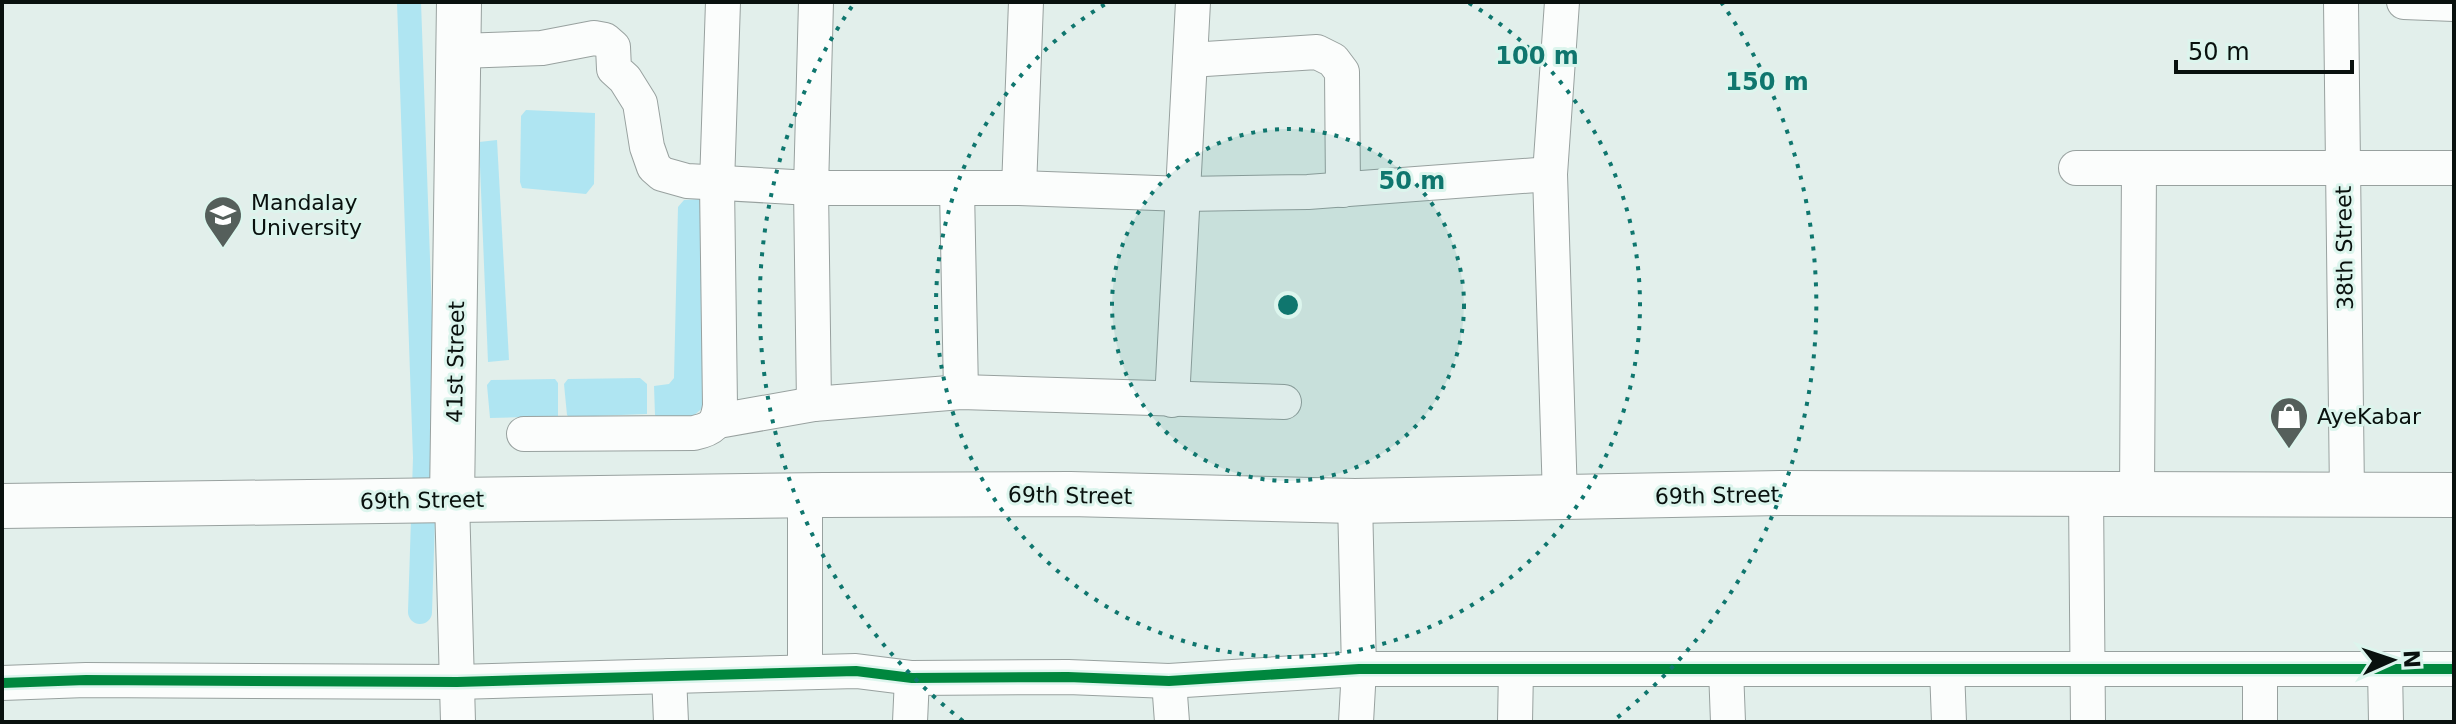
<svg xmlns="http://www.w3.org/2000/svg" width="2456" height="724" viewBox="0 0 2456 724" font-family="'DejaVu Sans',sans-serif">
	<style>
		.water { fill: #afe5f2 }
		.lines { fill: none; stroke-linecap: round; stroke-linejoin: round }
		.canal { stroke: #afe5f2; stroke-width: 24 }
		.minor-casing { stroke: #98a19f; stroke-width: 36 }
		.major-casing { stroke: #98a19f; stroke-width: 46 }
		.minor { stroke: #fbfdfc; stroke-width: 34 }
		.major { stroke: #fbfdfc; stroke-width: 44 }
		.cycleway-casing { stroke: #dcf5ed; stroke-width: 15 }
		.cycleway { stroke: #00873e; stroke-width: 10 }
		.ring { fill: none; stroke: #0f766e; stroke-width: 4; stroke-dasharray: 4 8 }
		.labels { text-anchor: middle; stroke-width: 6; stroke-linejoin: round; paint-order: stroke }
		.poi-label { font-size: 22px; fill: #09110e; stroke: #dcf5ed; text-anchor: start }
		.street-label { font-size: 22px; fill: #09110e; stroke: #dcf5ed }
		.centre { fill: #0f766e; stroke: #dcf5ed; stroke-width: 4 }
		.ring-label { font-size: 24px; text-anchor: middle; font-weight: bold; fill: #0f766e; stroke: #dcf5ed; stroke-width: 6; stroke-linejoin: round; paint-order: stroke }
	</style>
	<rect width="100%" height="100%" fill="#e2efeb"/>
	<g class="water">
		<polygon points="526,110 595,113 594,184 586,194 522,188 520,182 521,116"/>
		<polygon points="497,140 509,360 488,362 479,142"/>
		<polygon points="702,199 704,407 693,416 657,417 655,415 654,386 669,384 674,378 678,207 684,200"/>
		<polygon points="640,378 647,384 647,414 569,417 567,415 564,384 568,379"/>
		<polygon points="555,379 558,383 558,416 490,418 487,385 491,380"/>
	</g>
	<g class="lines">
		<polyline class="canal" points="409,2 425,458 420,612"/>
		<defs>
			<g id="minor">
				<polyline points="2341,2 2347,494"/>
				<polyline points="2404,2 2454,4"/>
				<polyline points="460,51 542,48 594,38 605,40 613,47 614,69 625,79 640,103 647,147 654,167 662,174 687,181 811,188 1019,188 1184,194 1308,192 1550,174"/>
				<polyline points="1190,60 1317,52 1333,60 1342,72 1343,190"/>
				<polyline points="2076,168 2454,168"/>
				<polyline points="1019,188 1026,2"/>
				<polyline points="957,189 961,392"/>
				<polyline points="1172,400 1193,2"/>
				<polyline points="814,404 811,188 816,2"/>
				<polyline points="718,421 814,404 961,392 1284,402"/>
				<path d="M 524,434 L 694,433 C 712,429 717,425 720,406 L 717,184 L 723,2"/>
				<polyline points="2086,493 2088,722"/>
				<polyline points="2137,494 2139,168"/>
				<polyline points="805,495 805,672"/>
				<polyline points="1560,498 1550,174 1562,2"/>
				<polyline points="452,500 458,722"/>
				<polyline points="1355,501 1359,669 1356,722"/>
				<polyline points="1726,669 1728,722"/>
				<polyline points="1947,669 1949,722"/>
				<polyline points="2385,669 2386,722"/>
				<polyline points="669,676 671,722"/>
				<polyline points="1169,681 1172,722"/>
				<polyline points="2,683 86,680 457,682 856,671 912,678 1068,677 1169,681 1359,669 2454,669"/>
				<polyline points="910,722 912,678"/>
				<polyline points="1515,722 1516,669"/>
				<polyline points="2260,722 2260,669"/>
			</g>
			<g id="major">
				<polyline points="452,500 459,2"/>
				<polyline points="2,506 824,495 1070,494 1355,501 1782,493 2454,495"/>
			</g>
		</defs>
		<use href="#minor" class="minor-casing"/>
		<use href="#major" class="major-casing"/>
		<use href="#minor" class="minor"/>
		<use href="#major" class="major"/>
		<defs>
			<polyline id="cycleway" points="2,683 86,680 457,682 856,671 912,678 1068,677 1169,681 1359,669 2454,669"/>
		</defs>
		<use href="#cycleway" class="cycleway-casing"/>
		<use href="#cycleway" class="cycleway"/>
	</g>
	<circle cx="1288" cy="305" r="176" fill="#0f766e" fill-opacity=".12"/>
	<g class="ring">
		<circle cx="1288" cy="305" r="176"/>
		<path d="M1469 3A352 352 0 1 1 1107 3"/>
		<path d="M963 721A528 528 0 0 1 855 2M1721 2A528 528 0 0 1 1613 721"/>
	</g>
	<defs>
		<symbol id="university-pin" viewBox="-11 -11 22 30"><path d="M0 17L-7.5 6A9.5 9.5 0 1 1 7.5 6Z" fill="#555f5b" stroke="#dcf5ed"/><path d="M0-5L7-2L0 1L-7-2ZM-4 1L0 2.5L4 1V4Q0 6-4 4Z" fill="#fff"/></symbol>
		<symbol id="shop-pin" viewBox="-11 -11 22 30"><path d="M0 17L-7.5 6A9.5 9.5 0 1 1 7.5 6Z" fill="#555f5b" stroke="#dcf5ed"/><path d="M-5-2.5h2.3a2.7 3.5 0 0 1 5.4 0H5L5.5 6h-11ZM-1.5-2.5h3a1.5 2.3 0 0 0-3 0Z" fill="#fff"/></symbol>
	</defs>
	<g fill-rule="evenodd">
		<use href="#university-pin" x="201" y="193" width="44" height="60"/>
		<use href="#shop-pin" x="2267" y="394" width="44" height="60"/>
	</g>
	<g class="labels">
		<g class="poi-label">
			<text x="251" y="210">Mandalay<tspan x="251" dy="25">University</tspan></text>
			<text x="2317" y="424">AyeKabar</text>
		</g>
		<g class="street-label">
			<text transform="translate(2344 248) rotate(-91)" y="8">38th Street</text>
			<text transform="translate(455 362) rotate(-89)" y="8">41st Street</text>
			<text transform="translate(1070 495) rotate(1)" y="8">69th Street</text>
			<text transform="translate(1717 495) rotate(-1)" y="8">69th Street</text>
			<text transform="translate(422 500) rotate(-1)" y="8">69th Street</text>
		</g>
	</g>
	<circle cx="1288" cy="305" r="12" class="centre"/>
	<g class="ring-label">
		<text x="1537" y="64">100 m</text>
		<text x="1767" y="90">150 m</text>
		<text x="1412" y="189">50 m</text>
	</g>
	<rect width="2456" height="724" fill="none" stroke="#09110e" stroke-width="8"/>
	<g transform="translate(2392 660) rotate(87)" stroke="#dcf5ed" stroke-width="6" paint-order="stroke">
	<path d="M0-6L14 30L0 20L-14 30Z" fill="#09110e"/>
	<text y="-12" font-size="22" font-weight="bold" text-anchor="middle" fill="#09110e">N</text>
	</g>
	<path d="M2176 60v12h176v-12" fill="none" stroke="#09110e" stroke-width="4"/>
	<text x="2188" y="60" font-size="24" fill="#09110e" stroke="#dcf5ed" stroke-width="6" paint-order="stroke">50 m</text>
</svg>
